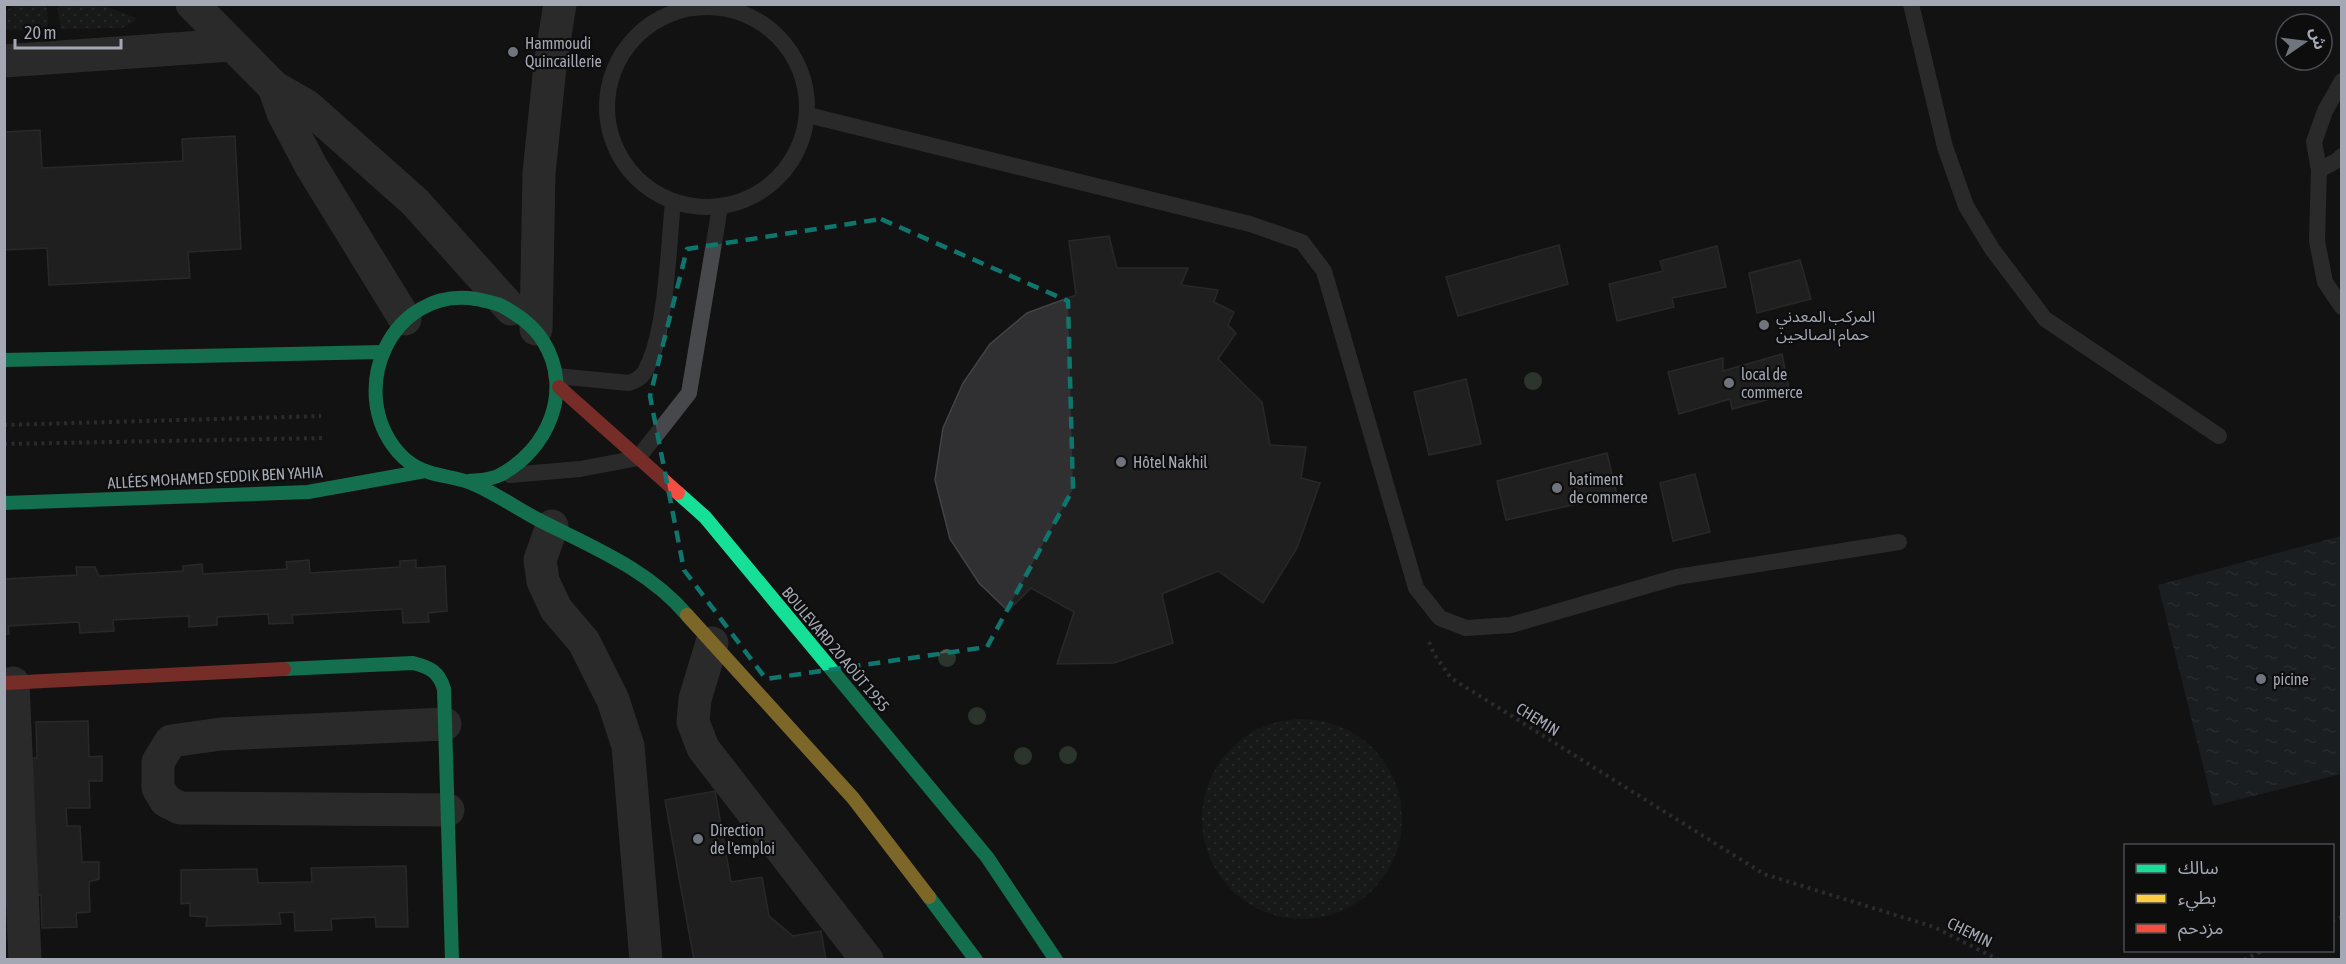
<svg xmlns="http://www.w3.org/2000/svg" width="2346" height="964" viewBox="0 0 2346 964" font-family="'Asap Condensed','Noto Sans Arabic',sans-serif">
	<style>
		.green { fill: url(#green-dots) }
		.water { fill: url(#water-ripples) }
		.building { fill: #303032; stroke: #424346; stroke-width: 1.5 }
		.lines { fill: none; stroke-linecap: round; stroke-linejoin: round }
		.path { stroke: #48494d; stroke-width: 4; stroke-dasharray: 3 4.5; stroke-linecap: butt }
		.lane { stroke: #47484b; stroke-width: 16 }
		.street { stroke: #47484b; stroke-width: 33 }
		.fast { stroke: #16e098; stroke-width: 14 }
		.slow { stroke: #ffcf43; stroke-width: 14 }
		.jam { stroke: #f24e42; stroke-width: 14 }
		.tree { fill: #4b604d }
		.marked { fill: none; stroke: #0f766e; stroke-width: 4.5; stroke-dasharray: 12 8; stroke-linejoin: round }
		.poi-dot { fill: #70747c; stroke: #0d0d0e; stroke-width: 2 }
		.labels { text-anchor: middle; stroke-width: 4.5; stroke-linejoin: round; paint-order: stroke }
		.poi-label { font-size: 16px; fill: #a3a8b4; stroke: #0d0d0e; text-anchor: start }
		.street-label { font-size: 16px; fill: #a3a8b4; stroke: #0d0d0e }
	</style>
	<defs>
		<pattern id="green-dots" width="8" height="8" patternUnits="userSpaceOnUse" patternTransform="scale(1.5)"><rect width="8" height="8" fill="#1c231d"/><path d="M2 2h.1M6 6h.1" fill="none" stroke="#3a403b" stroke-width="1.8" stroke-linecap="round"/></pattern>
		<pattern id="water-ripples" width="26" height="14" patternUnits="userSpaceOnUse" patternTransform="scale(1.5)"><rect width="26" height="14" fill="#262d34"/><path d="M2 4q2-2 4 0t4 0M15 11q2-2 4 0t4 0" fill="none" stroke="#42494f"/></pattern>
	</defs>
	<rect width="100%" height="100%" fill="#121213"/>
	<g class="green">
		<polygon points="19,4 47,6 48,30 5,30 5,11"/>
		<polygon points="57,5 103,5 136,18 134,22 122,28 61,29"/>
		<circle cx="1302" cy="819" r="100"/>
	</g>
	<polygon class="water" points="2341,536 2341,774 2213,806 2158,585"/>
	<g class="building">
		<polygon points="40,130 42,168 183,161 182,139 235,136 241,249 188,252 190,278 49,285 47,248 4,250 4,132"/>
		<polygon points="1109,236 1117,268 1188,268 1181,285 1218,290 1214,302 1234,312 1228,325 1236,333 1218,359 1262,402 1270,445 1306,447 1301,478 1320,483 1297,548 1263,603 1218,571 1162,594 1173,643 1114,663 1057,664 1074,612 1031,588 1008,611 979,583 950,539 935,480 943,428 963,383 990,344 1027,313 1076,295 1069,241"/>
		<polygon points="1559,245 1568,284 1458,316 1446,277"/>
		<polygon points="1717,246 1726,287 1672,298 1674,307 1617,321 1609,284 1663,271 1660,261"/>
		<polygon points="1800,260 1811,299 1757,313 1749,273"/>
		<polygon points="1782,354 1790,394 1732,409 1730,399 1679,414 1668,372 1723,358 1723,371"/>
		<polygon points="1466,379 1481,444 1429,455 1414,392"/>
		<polygon points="1607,453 1617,495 1506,520 1497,481"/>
		<polygon points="1695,474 1710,532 1673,541 1660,483"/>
		<polygon points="309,560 310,573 400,567 400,561 416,560 416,568 445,566 447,611 428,613 429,622 403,623 402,609 292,615 293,623 269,624 268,614 217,617 217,625 189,627 189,616 113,620 114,631 80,633 79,622 8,626 9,634 4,634 4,579 77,575 76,567 95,567 99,576 183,571 183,566 202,564 203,574 287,569 286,562"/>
		<polygon points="88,721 89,757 102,756 102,781 89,781 90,808 66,808 67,826 80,826 82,862 99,862 99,879 89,882 90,912 76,913 77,927 42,928 41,895 31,896 27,758 37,758 36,722"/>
		<polygon points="715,791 731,882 762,877 769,916 793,936 821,931 826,960 694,960 665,800"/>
		<polygon points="406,866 408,927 376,927 375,917 331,919 332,930 295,931 294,912 279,913 281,924 206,926 207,917 190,916 190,903 181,904 181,870 257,869 258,883 312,882 311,868"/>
	</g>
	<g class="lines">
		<g class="path">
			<polyline points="4,425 321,416"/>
			<polyline points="4,444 323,438"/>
			<polyline points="1429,642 1434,654 1451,678 1764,874 1934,927 1999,960"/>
			<polyline points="2332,921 2342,917"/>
			<polyline points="2244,960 2264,950"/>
		</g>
		<g class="lane">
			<polyline points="1911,4 1945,147 1966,206 1992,249 2045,319 2219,436"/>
			<circle cx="707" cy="107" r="100"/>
			<polyline points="2342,81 2325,111 2314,142 2319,170 2317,241 2325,282 2342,307"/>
			<polyline points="808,115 1250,224 1302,242 1324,271 1416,588 1440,618 1466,628 1511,625 1677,577 1899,542"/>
			<polyline points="2319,170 2338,160 2342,156"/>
			<path d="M 556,376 L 629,383 C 635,381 640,379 644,373 C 667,334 668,249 673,202"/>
			<polyline points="510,475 580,469 638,458 689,393 720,207"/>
		</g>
		<g class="street">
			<polyline points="192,4 274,87 307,106 415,202 511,309"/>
			<polyline points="4,61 231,45"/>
			<polyline points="274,87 283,113 311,166 405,319"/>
			<polyline points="536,329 539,173 550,66 560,4"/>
			<polyline points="552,526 540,560 543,581 556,609 584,642 613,700 628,746 646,960"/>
			<polyline points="712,643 695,699 693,722 703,748 867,960"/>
			<polyline points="13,683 25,960"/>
			<polyline points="445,724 221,734 171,741 158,762 158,788 166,801 180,808 448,810"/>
		</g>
		<g class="fast">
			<polyline points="4,360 382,352"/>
			<path d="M 469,481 C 479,480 491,480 500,475 C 548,450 574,390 543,341 C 533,325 518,315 502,306 C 494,302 485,301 476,299 C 392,286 345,390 398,452 C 423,480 447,472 476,485 C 498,495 518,509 539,520 C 592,547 648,569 687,615"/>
			<polyline points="678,493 705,517 987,857 1056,960"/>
			<polyline points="4,503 308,492 425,471"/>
			<path d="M 284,669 L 413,663 C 430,667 439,672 444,689 L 452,960"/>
			<polyline points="929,897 976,960"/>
		</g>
		<polyline class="slow" points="687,615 853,798 929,897"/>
		<g class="jam">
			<polyline points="559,387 678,493"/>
			<polyline points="4,683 284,669"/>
		</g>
	</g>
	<g class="tree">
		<circle cx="1533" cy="381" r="9"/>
		<circle cx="947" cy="658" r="9"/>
		<circle cx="977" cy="716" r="9"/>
		<circle cx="1068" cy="755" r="9"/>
		<circle cx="1023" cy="756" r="9"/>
	</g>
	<path d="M0 0H2346V964H0ZM 881,219 L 1068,301 L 1073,489 L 987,647 L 766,679 L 684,570 L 650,396 L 687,249 Z" fill="#121213" fill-opacity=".55" fill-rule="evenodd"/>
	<path class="marked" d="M 881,219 L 1068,301 L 1073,489 L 987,647 L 766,679 L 684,570 L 650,396 L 687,249 Z"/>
	<g class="poi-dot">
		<circle cx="513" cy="52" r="6"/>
		<circle cx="1764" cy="325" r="6"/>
		<circle cx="1729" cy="383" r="6"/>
		<circle cx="1121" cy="462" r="6"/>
		<circle cx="1557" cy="488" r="6"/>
		<circle cx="2261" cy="679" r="6"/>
		<circle cx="698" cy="839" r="6"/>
	</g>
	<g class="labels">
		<g class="poi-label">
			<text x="525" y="49">Hammoudi<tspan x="525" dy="18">Quincaillerie</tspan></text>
			<text x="1776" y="322">المركب المعدني<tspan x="1776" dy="18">حمام الصالحين</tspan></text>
			<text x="1741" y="380">local de<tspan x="1741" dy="18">commerce</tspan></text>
			<text x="1133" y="468">Hôtel Nakhil</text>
			<text x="1569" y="485">batiment<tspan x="1569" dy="18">de commerce</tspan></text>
			<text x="2273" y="685">picine</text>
			<text x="710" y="836">Direction<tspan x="710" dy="18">de l'emploi</tspan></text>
		</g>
		<g class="street-label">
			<text transform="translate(215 477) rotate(-3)" y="6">ALLÉES MOHAMED SEDDIK BEN YAHIA</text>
			<text transform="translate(836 649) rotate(50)" y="6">BOULEVARD 20 AOÛT 1955</text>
			<text transform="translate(1538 719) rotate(32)" y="6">CHEMIN</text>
			<text transform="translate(1970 932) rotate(26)" y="6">CHEMIN</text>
		</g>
	</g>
	<rect width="2346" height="964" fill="none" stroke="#a3a8b4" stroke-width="12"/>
	<rect x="2124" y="844" width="210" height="108" fill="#0d0d0e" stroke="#494b50" stroke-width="1.5"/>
	<rect x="2136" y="864" width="30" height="9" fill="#16e098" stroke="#494b50" stroke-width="1.5"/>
	<text x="2178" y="874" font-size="18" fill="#a3a8b4">سالك</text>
	<rect x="2136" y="894" width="30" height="9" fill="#ffcf43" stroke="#494b50" stroke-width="1.5"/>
	<text x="2178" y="904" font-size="18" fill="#a3a8b4">بطيء</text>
	<rect x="2136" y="924" width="30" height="9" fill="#f24e42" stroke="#494b50" stroke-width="1.5"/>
	<text x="2178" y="934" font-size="18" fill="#a3a8b4">مزدحم</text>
	<g transform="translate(2304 42) rotate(76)"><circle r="28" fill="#0d0d0e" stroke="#494b50" stroke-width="1.5"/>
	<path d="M0-4.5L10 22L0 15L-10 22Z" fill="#70747c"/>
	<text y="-9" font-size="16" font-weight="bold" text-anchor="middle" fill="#a3a8b4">ش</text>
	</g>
	<path d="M15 39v9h106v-9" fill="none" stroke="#a3a8b4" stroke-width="3"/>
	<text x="24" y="39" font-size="18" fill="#a3a8b4" stroke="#0d0d0e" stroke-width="4.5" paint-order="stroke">20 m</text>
</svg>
